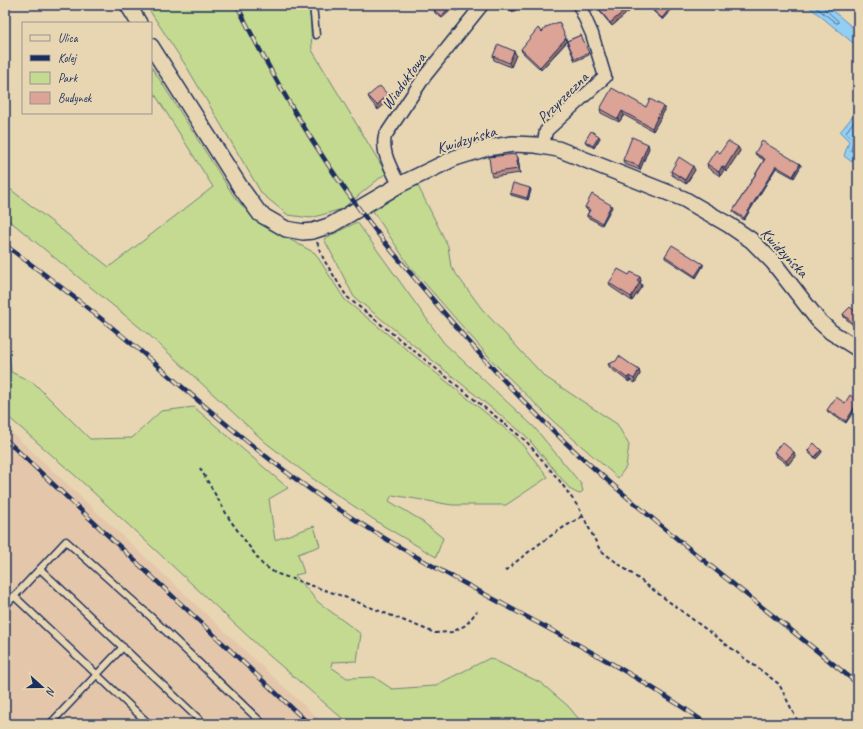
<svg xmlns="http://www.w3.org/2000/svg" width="863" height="729" viewBox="0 0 863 729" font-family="Caveat,sans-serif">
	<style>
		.built { fill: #e4c7ab }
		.green { fill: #c3da90; stroke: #6f8477 }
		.water { fill: #93cef3; stroke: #638eb7 }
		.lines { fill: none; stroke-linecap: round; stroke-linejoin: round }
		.shore { stroke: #4b6f9a; stroke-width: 1 }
		.service-casing { stroke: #1b2f5e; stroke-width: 9 }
		.minor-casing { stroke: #1b2f5e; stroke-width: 15 }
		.tertiary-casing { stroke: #1b2f5e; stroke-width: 18 }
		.path { stroke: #1b2f5e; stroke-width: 2; stroke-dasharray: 4 3; stroke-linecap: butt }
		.service { stroke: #e8d6b3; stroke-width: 6 }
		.minor { stroke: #e8d6b3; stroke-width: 12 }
		.tertiary { stroke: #e8d6b3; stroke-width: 15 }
		.rail-casing { stroke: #1b2f5e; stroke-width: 4.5 }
		.rail { stroke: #e8d6b3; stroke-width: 3; stroke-dasharray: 9; stroke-linecap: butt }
		.wall { fill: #bd8c82; stroke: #1b2f5e }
		.shaded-wall { fill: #9a726a; stroke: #1b2f5e }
		.building { fill: #dca397; stroke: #1b2f5e }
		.labels { text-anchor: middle; stroke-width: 4; stroke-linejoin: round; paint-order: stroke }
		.street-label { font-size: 16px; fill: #1b2f5e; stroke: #e8d6b3 }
	</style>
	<rect width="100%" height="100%" fill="#e8d6b3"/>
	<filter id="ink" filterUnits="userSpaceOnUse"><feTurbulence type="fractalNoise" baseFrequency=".025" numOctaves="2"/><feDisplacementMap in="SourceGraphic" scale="8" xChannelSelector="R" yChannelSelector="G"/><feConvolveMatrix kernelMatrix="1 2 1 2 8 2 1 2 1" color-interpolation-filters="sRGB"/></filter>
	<g filter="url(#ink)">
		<polygon class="built" points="5,426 324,724 5,724"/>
		<g class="green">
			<polygon points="146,5 314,5 310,13 312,50 386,173 342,209 311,218 288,215 262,194 188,69"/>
			<polygon points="151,66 235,198 259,223 315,253 345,300 517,438 548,477 506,505 452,505 392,495 389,501 419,519 443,538 436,557 382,525 312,478 265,442 149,335 5,217 5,185 109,267 213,187 151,88"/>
			<polygon points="417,184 448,246 451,267 482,309 544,376 617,424 629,445 626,467 618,478 553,421 496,365 408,264 373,211"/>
			<polygon points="357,222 444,343 534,427 581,484 583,491 579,494 571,490 525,435 354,297 324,239"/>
			<polygon points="5,349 9,353 11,372 34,383 90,439 132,438 161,411 194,407 288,488 269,499 275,540 314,526 320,546 298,554 304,573 295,575 318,602 361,634 357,661 332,662 331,667 347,678 374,677 392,689 434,686 490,658 541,683 568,706 583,724 349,724 265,652 79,479 5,414"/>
		</g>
		<g class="water">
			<polygon points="807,5 826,5 858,32 858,47"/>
			<polygon points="858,110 858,151 852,162 844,156 849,141 840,132"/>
		</g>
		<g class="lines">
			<g class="shore">
				<polyline points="813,5 836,23 838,23 838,21 825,9 824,5"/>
				<polyline points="858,116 846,132 853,140 851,151 858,150"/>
			</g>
			<defs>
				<g id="service">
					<polyline points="313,5 316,35"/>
					<polyline points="40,569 204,724"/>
					<polyline points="14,596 149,724"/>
					<polyline points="5,606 66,541 151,617 263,724"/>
					<polyline points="50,724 123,647"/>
				</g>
				<g id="minor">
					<polyline points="543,146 546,131 605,77 592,34 579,5"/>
					<path d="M 399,185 C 392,169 381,153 385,136 L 425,76 L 482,5"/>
				</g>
				<g id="tertiary">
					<polyline points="128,5 139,23"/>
					<polyline points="151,46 241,188 260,214 286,229 303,232 313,231 331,225 399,185 455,158 487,148 513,144 535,145 558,149 684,199 729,225 751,240 773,262 818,320 831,332 858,349"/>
				</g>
			</defs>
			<use href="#service" class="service-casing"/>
			<use href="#minor" class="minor-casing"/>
			<use href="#tertiary" class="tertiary-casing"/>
			<g class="path">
				<polyline points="317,242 324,260 347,297 526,441 559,480 579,508 600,550 779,684 799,724"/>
				<polyline points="200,468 230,520 262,564 275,573 342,596 435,633 452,632 466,625 477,611"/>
				<path d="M 505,571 C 530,550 554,532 583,516"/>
			</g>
			<use href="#service" class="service"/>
			<use href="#minor" class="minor"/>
			<use href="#tertiary" class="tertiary"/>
			<defs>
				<g id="rail">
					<path d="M 237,5 C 276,85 324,165 379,235 C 398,259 419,283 439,307 C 483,359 529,410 580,456 C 669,536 765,608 858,684"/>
					<path d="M 5,245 C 50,278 94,312 137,348 C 201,403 264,459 334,506 C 454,587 589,640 707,724"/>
					<polyline points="5,439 309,724"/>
				</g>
			</defs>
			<use href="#rail" class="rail-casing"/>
			<use href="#rail" class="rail"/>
		</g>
		<g class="wall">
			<polygon points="437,5 461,5 457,11 453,8 442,18 435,13 434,10"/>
			<polygon points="503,5 520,5 513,13"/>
			<polygon points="606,5 642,5 637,10 634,7 612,26 601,13 600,10"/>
			<polygon points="676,5 663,20 653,11 652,9"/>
			<polygon points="542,32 567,41 581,35 589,55 575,61 567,42 541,70 522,52 521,49"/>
			<polygon points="514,51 516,55 511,67 494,60 493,56"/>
			<polygon points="368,96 390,99 378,110 370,100"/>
			<polygon points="663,106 665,110 653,131 624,115 619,122 601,113 600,109"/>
			<polygon points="600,138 594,148 586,143 585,141"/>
			<polygon points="738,147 740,151 726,172 724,170 720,176 708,168 707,164 720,153"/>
			<polygon points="649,148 640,170 624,164 623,160"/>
			<polygon points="755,153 800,164 801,166 794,178 776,168 744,220 734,213 733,211 764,160 756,155"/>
			<polygon points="516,154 518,158 520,173 492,177 491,173"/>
			<polygon points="695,170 686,184 672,175 671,171"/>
			<polygon points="531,190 528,200 511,195 510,193"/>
			<polygon points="585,207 612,207 602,225 587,217 587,215 589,211 586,209"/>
			<polygon points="665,256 703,264 703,266 696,278 665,258"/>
			<polygon points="629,275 640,277 641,281 640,282 642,286 632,301 611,287 609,283"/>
			<polygon points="843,314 858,314 858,322 854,326 844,317"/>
			<polygon points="608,364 639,370 640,374 635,383 630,380 629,382 610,368"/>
			<polygon points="845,403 846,423 828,412 827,410"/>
			<polygon points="808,450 821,450 822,452 816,459 808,452"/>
			<polygon points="774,452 794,452 795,456 788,465 776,456"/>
		</g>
		<g class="shaded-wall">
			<polygon points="452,5 453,8 442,18 441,16"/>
			<polygon points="458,5 461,5 457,11 456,8"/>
			<polygon points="517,5 520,5 513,13 512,11"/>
			<polygon points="631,5 633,5 634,7 612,26 610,23"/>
			<polygon points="637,5 642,5 637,10 636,7"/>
			<polygon points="673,5 676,5 663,20 662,18"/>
			<polygon points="566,38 567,41 541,70 540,67"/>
			<polygon points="514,51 516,55 511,67 509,63"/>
			<polygon points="388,95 390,99 378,110 377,105"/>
			<polygon points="663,106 665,110 653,131 652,128"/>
			<polygon points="622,111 624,115 619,122 618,119"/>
			<polygon points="599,136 600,138 594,148 593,146"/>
			<polygon points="648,144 649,148 640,170 639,166"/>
			<polygon points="738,147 740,151 726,172 725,168"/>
			<polygon points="516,154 518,158 520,173 518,169"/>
			<polygon points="800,164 801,166 794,178 793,176"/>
			<polygon points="693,166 695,170 686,184 685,180"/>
			<polygon points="722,166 724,170 720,176 719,172"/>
			<polygon points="776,166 776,168 744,220 744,218"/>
			<polygon points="530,188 531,190 528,200 527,198"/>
			<polygon points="611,205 612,207 602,225 602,223"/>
			<polygon points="703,264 703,266 696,278 695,276"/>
			<polygon points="640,277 641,281 639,285 637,280"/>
			<polygon points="640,282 642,286 632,301 631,297"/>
			<polygon points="858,319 858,322 854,326 854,324"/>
			<polygon points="639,370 640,374 635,383 634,379"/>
			<polygon points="629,376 630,380 629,382 627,378"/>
			<polygon points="858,402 858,405 846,423 846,421"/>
			<polygon points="821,450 822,452 816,459 815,457"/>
			<polygon points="794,452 795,456 788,465 786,461"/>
		</g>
		<g class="building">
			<polygon points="437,5 452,5 441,16 434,10"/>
			<polygon points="452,5 458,5 456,8"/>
			<polygon points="505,5 517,5 512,11"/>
			<polygon points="606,5 631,5 610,23 600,10"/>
			<polygon points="655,5 673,5 662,18 652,9"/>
			<polygon points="559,22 566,38 540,67 521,49 538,28 542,32 546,27"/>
			<polygon points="581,35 589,53 575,59 567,41"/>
			<polygon points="498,44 514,51 509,63 493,56"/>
			<polygon points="380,86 388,95 377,105 368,96"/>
			<polygon points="612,88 646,107 650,99 663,106 652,128 622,111 618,119 600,109"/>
			<polygon points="591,131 599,136 593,146 585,141"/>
			<polygon points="632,137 648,144 639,166 623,160"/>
			<polygon points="728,141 738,147 725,168 722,166 719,172 707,164 716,150 720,153"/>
			<polygon points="762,141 800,164 793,176 776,166 744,218 733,211 765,159 755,153"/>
			<polygon points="516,154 518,169 491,173 489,157"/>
			<polygon points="679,157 693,166 685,180 671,171"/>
			<polygon points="513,183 530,188 527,198 510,193"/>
			<polygon points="592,194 611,205 602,223 587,215 590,210 585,207"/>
			<polygon points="672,245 703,264 695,276 665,256"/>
			<polygon points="618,269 629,275 631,272 640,277 637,280 640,282 631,297 609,283"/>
			<polygon points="850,307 858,314 858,319 854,324 843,314"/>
			<polygon points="619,356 639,370 634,379 629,376 627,378 608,364 616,361"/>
			<polygon points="850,395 858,401 858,402 846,421 827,410 836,397 845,403"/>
			<polygon points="782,442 794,452 786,461 774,452"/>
			<polygon points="814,443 821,450 815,457 808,450"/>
		</g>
	</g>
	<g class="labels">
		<g class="street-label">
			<text transform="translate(403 81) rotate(-55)" y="6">Wiaduktowa</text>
			<text transform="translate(562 97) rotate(-45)" y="6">Przyrzeczna</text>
			<text transform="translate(466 139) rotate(-17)" y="6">Kwidzyńska</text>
			<text transform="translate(785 252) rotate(47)" y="6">Kwidzyńska</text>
		</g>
	</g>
	<rect width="863" height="729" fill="none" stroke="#e8d6b3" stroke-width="20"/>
	<rect x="10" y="10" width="843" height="709" fill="none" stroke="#1b2f5e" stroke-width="1.5" filter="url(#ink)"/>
	<rect x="22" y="22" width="130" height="92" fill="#e8d6b3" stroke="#969391"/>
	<rect x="30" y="35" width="20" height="6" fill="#e8d6b3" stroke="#969391"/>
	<text x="58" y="42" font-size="12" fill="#1b2f5e">Ulica</text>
	<rect x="30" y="55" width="20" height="6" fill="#1b2f5e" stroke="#969391"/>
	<text x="58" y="62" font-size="12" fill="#1b2f5e">Kolej</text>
	<rect x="30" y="72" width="20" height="12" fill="#c3da90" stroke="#969391"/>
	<text x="58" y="82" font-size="12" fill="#1b2f5e">Park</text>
	<rect x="30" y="92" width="20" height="12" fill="#dca397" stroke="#969391"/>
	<text x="58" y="102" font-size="12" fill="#1b2f5e">Budynek</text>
	<g transform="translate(42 687) rotate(111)" stroke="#e8d6b3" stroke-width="3" paint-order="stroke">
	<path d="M0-3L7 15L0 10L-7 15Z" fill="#1b2f5e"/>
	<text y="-6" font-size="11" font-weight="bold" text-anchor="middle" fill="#1b2f5e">N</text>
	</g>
</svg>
